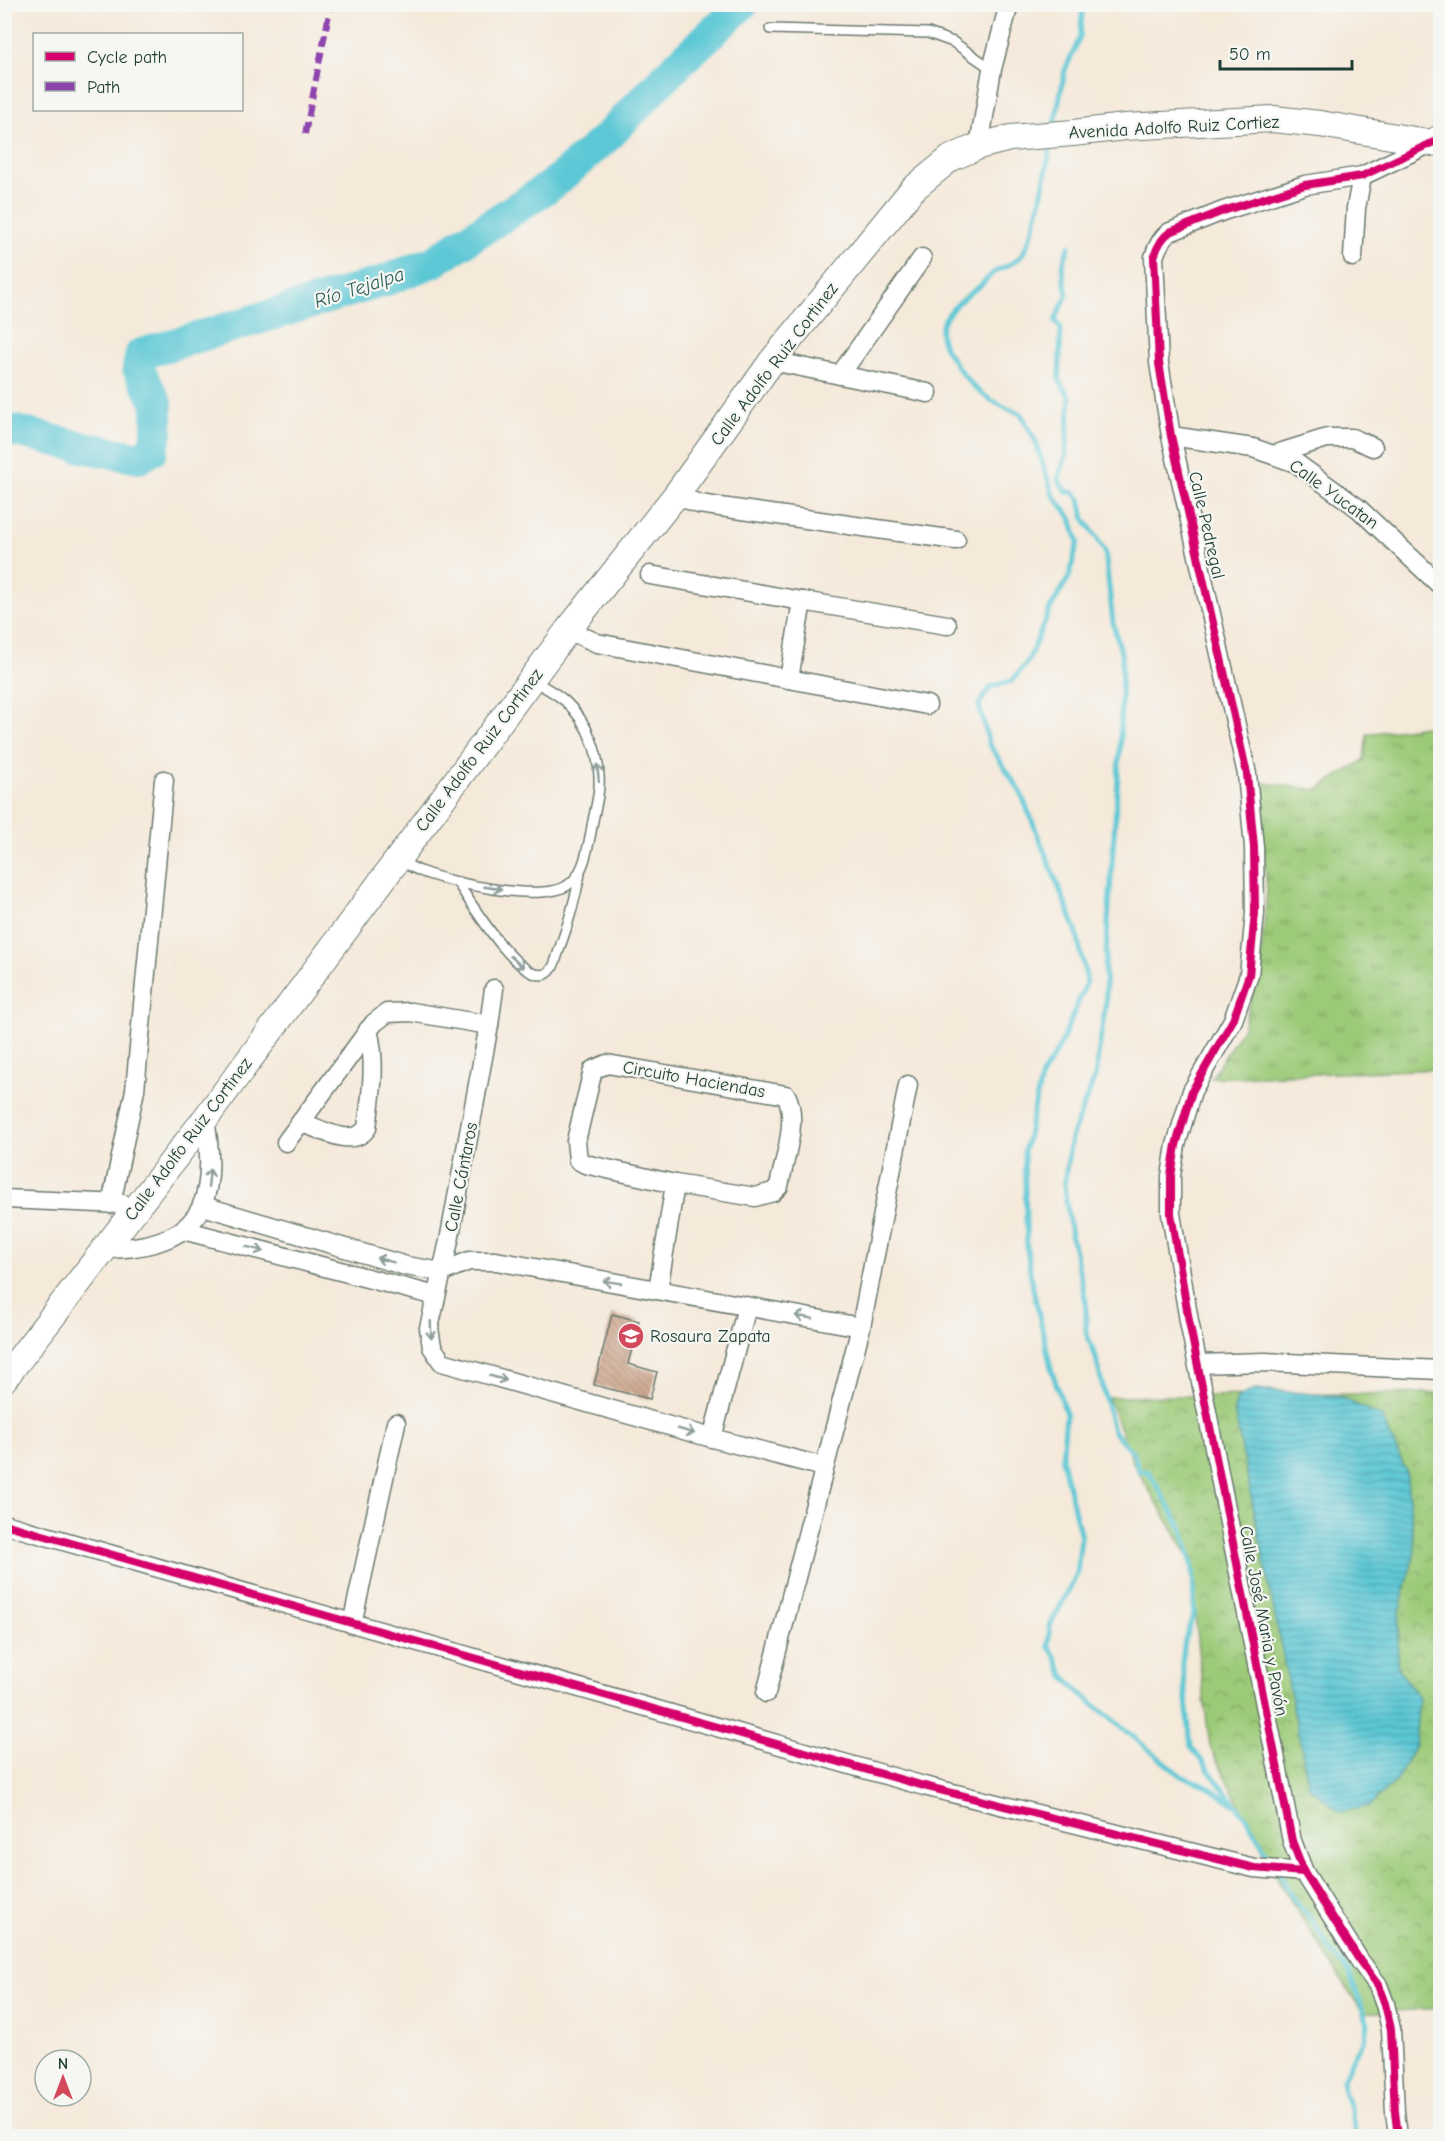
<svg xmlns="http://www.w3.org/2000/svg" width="1445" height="2141" viewBox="0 0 1445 2141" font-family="'Comic Neue',sans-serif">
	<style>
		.grass { fill: url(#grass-tufts); stroke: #5e8456; stroke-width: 1.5 }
		.park { fill: url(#park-crowns); stroke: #5e8456; stroke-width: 1.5 }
		.water { fill: url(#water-rules); stroke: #3e8284; stroke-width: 1.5 }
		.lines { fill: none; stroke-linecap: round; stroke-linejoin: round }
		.stream { stroke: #5cc7d5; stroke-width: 5 }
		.river { stroke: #5cc7d5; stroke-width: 32 }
		.building { fill: url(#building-back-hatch) }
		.lane-casing { stroke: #6a796e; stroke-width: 12 }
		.street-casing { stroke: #6a796e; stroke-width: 21 }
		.secondary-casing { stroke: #6a796e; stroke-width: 28 }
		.lane { stroke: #fff; stroke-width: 9 }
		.street { stroke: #fff; stroke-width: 18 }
		.secondary { stroke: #fff; stroke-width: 26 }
		.quiet { stroke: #8e44ad; stroke-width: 6; stroke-dasharray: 12 6; stroke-linecap: butt }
		.cycleway-casing { stroke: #f6f6f2; stroke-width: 11 }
		.cycleway { stroke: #d6006c; stroke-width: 8 }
		.oneway { stroke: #8f9e9a }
		.labels { text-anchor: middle; stroke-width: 4.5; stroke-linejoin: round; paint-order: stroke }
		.street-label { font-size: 18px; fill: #1f3d34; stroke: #f6f6f2 }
		.poi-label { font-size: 18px; fill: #1f3d34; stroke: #f6f6f2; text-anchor: start }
		.water-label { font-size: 20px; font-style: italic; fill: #2e605c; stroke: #f6f6f2 }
	</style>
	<defs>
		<pattern id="grass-tufts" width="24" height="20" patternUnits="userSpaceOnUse" patternTransform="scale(1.5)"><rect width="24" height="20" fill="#9cca78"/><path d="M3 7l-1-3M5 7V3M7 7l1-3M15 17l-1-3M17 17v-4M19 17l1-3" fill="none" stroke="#7fa563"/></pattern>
		<pattern id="park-crowns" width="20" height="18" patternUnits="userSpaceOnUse" patternTransform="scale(1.5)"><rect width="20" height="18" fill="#9cca78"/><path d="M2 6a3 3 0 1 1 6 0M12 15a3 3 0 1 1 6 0" fill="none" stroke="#7fa563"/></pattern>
		<pattern id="water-rules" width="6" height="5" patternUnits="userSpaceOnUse" patternTransform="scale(1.5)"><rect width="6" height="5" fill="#5cc7d5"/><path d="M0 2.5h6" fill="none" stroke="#4ba3ae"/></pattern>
		<pattern id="building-back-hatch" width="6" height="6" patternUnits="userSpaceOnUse" patternTransform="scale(1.5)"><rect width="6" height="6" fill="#cba288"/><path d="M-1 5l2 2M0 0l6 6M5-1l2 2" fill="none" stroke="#a48570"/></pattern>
	</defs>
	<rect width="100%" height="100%" fill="#f6f6f2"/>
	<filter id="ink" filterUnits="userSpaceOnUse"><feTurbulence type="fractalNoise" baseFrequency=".0167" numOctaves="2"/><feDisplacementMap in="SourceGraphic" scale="12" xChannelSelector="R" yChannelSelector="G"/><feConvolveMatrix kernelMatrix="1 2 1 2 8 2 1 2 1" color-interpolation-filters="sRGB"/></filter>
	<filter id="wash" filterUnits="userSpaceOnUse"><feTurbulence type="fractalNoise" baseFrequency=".008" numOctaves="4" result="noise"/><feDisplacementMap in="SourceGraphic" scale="24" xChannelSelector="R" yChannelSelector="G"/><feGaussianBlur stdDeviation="1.35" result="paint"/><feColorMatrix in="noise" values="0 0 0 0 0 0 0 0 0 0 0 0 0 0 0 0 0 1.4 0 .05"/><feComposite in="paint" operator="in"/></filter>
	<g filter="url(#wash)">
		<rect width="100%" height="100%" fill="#f5e9d9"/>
		<polygon class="grass" points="1440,724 1440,1069 1211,1078 1243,1028 1260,968 1267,891 1259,782 1317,790 1364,760 1367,734"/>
		<polygon class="park" points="1440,1393 1440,2008 1363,2013 1278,1881 1210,1747 1197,1642 1193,1564 1133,1463 1108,1397"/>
		<polygon class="water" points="1255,1389 1338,1396 1382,1417 1406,1471 1415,1551 1400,1609 1397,1667 1419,1697 1415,1745 1396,1781 1369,1806 1340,1812 1309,1787 1234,1410 1237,1398"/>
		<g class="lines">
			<g class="stream">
				<polyline points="1434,124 1440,121"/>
				<polyline points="1054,127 1065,70 1080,37 1083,4"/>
				<path d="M 1051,142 C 1047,168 1036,238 1020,257 C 1014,264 1001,268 993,273 C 988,277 985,282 980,286 C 967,295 944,312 941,329 C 939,342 948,352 954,362 C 975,392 987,401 1021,414 L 1035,440 L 1053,495 L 1071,518 L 1078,542 L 1069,577 L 1050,609 L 1028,661 L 1012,681 L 990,687 L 979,705 L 989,744 L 1020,791 L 1076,930 L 1087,981 L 1060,1046 L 1042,1075 L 1024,1152 L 1027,1249 L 1032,1284 L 1051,1368 L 1066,1414 L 1062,1460 L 1081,1537 L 1077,1574 L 1050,1626 L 1048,1646 L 1055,1656 L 1064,1676 L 1080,1693 L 1181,1776 L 1205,1785 L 1237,1806 L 1247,1819 L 1273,1865"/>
				<polyline points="1069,246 1062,267 1067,295 1055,320 1061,328 1059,380 1070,398 1066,456 1058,479 1066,491 1073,492 1080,499 1084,518 1105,551 1113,623 1122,656 1120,747 1105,967 1106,1001 1095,1077 1071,1138 1064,1185 1070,1229 1086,1302 1086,1332 1096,1358 1113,1431 1134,1454 1139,1471 1148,1471 1183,1530 1193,1570 1194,1613 1185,1639 1182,1662 1191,1747 1234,1803"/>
				<polyline points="1280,1875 1294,1900 1313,1921 1330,1950 1349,1973 1368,2024 1365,2040 1353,2057 1343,2079 1344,2091 1350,2109 1356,2136"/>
			</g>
			<polyline class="river" points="4,428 77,446 140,458 152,450 157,433 157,404 138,368 141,354 381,282 433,262 553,184 606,138 678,64 743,4"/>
		</g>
		<g id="blocks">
			<polygon class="building" points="612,1314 639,1321 628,1364 657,1372 650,1399 594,1385"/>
		</g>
	</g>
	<g filter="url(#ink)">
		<use href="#blocks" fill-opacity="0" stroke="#6a796e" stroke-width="1.5"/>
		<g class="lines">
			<defs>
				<g id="lane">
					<polyline points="770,29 928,33 953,42 992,69"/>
					<path d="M 400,861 C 406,864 413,868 420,871 C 450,883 541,903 568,885 C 584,874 587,851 591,832 C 593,817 598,802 599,787 C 601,755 588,722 565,701 C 556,693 544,687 534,681"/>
					<path d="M 457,882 C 469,899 525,995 550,971 C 555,966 557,956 559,950 C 568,925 575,901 580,874"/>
				</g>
				<g id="street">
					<polyline points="979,146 992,69 1009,4"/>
					<polyline points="1353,257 1356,208 1362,176"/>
					<polyline points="772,361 928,393"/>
					<polyline points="840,375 922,258"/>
					<polyline points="1171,436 1253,448 1296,463 1358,508 1440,585"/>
					<polyline points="1276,454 1327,438 1352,438 1373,447"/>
					<polyline points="676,495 699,504 956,540"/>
					<polyline points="650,575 802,601"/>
					<polyline points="568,630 597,643 927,705"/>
					<polyline points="789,679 802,601 947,625"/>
					<polyline points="494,989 489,1025 449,1241 429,1328 432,1347 442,1362 712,1438 824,1467"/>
					<path d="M 607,1064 L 786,1095 C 799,1118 784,1161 779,1186 L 773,1192 L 755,1197 L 675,1184 L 585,1164 L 578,1160 L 576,1141 L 593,1070 Z"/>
					<path d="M 301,1122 C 320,1129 353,1149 367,1128 C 371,1095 377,1063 368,1030"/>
					<polyline points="286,1142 374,1023 387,1013 411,1012 489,1025"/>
					<polyline points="4,1199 123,1204"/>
					<polyline points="111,1204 135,1090 164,780"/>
					<polyline points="203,1206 406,1266 442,1272 469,1261 496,1261 861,1327"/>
					<polyline points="183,1230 436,1296"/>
					<path d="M 105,1249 C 199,1248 220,1206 205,1119"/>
					<polyline points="658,1290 675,1184"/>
					<polyline points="1198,1364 1265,1362 1440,1370"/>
					<polyline points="712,1438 747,1307"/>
					<polyline points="4,1524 924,1786 1254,1868 1304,1872"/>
					<polyline points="352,1624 396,1423"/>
					<polyline points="766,1693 861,1327 908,1085"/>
					<path d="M 1398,2136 L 1395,2112 L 1391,2029 L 1385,2004 L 1378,1985 L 1360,1961 L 1304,1872 L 1292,1841 L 1189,1321 L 1171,1214 L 1171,1176 L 1176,1145 L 1192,1091 L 1233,1020 L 1249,975 L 1255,913 L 1254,847 L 1247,774 L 1171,436 L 1159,363 L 1154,257 C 1157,247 1161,238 1170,232 L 1223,211 L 1305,185 L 1362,176 L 1433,142"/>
				</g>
				<polyline id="secondary" points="4,1379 205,1119 568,630 676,495 772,361 913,189 951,158 979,146 1010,138 1073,133 1125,127 1273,119 1320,124 1432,143 1440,138"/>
			</defs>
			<use href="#lane" class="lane-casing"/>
			<use href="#street" class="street-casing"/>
			<use href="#secondary" class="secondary-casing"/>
			<use href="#lane" class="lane"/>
			<use href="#street" class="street"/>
			<use href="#secondary" class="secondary"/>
			<polyline class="quiet" points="305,134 331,4"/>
			<defs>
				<g id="cycleway">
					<polyline points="4,1524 924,1786 1254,1868 1304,1872"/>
					<path d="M 1398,2136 L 1395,2112 L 1391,2029 L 1385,2004 L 1378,1985 L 1360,1961 L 1304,1872 L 1292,1841 L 1189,1321 L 1171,1214 L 1171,1176 L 1176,1145 L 1192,1091 L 1233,1020 L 1249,975 L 1255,913 L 1254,847 L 1247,774 L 1171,436 L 1159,363 L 1154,257 C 1157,247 1161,238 1170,232 L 1223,211 L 1305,185 L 1362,176 L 1440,139"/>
				</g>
			</defs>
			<use href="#cycleway" class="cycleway-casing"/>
			<use href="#cycleway" class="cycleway"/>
		</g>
		<defs><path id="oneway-shaft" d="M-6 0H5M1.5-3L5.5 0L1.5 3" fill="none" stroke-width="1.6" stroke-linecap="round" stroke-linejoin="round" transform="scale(1.5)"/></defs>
		<g class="oneway">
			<use href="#oneway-shaft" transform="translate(598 773) rotate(-96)"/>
			<use href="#oneway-shaft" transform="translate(493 888) rotate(8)"/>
			<use href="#oneway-shaft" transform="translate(517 962) rotate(42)"/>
			<use href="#oneway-shaft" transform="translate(209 1178) rotate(-84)"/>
			<use href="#oneway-shaft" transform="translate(255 1249) rotate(15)"/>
			<use href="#oneway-shaft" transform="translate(385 1260) rotate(-165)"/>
			<use href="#oneway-shaft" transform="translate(612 1282) rotate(-171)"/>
			<use href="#oneway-shaft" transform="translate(804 1317) rotate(-170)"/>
			<use href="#oneway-shaft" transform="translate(431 1330) rotate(88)"/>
			<use href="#oneway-shaft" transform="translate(498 1378) rotate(16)"/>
			<use href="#oneway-shaft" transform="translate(686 1431) rotate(16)"/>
		</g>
	</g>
	<defs>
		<symbol id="school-disc" viewBox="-11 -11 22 22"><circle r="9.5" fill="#d1495b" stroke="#f6f6f2"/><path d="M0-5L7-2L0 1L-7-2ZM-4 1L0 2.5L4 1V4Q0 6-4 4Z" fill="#fff"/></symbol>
	</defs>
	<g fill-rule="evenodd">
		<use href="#school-disc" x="616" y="1321" width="30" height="30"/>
	</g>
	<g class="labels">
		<g class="street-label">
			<text transform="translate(1174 127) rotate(-3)" y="6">Avenida Adolfo Ruiz Cortiez</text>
			<text transform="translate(774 364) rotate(-53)" y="6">Calle Adolfo Ruiz Cortinez</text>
			<text transform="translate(1334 494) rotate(36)" y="6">Calle Yucatan</text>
			<text transform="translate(1207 525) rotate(77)" y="6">Calle Pedregal</text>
			<text transform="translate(479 750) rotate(-53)" y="6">Calle Adolfo Ruiz Cortinez</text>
			<text transform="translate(694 1079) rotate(10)" y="6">Circuito Haciendas</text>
			<text transform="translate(188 1139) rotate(-53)" y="6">Calle Adolfo Ruiz Cortinez</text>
			<text transform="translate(461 1177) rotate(-79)" y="6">Calle Cántaros</text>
			<text transform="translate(1264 1621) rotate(79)" y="6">Calle José Maria y Pavón</text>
		</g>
		<g class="poi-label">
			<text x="650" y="1342">Rosaura Zapata</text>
		</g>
		<g class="water-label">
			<text transform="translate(359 287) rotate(-18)" y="7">Río Tejalpa</text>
		</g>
	</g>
	<rect width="1445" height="2141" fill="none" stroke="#f6f6f2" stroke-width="24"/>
	<rect x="33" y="33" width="210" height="78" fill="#f6f6f2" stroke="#a0aca6" stroke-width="1.5"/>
	<rect x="45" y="52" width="30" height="9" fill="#d6006c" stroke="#a0aca6" stroke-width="1.5"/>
	<text x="87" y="63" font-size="18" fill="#1f3d34">Cycle path</text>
	<rect x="45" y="82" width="30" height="9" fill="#8e44ad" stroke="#a0aca6" stroke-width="1.5"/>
	<text x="87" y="93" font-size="18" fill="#1f3d34">Path</text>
	<g transform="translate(63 2078)"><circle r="28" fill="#f6f6f2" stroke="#a0aca6" stroke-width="1.5"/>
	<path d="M0-4.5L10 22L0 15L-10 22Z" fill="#d1495b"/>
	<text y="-9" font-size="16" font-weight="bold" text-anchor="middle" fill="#1f3d34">N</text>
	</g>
	<path d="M1220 60v9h132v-9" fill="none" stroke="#1f3d34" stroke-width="3"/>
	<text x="1229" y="60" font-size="18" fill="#1f3d34" stroke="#f6f6f2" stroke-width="4.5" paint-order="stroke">50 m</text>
</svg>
